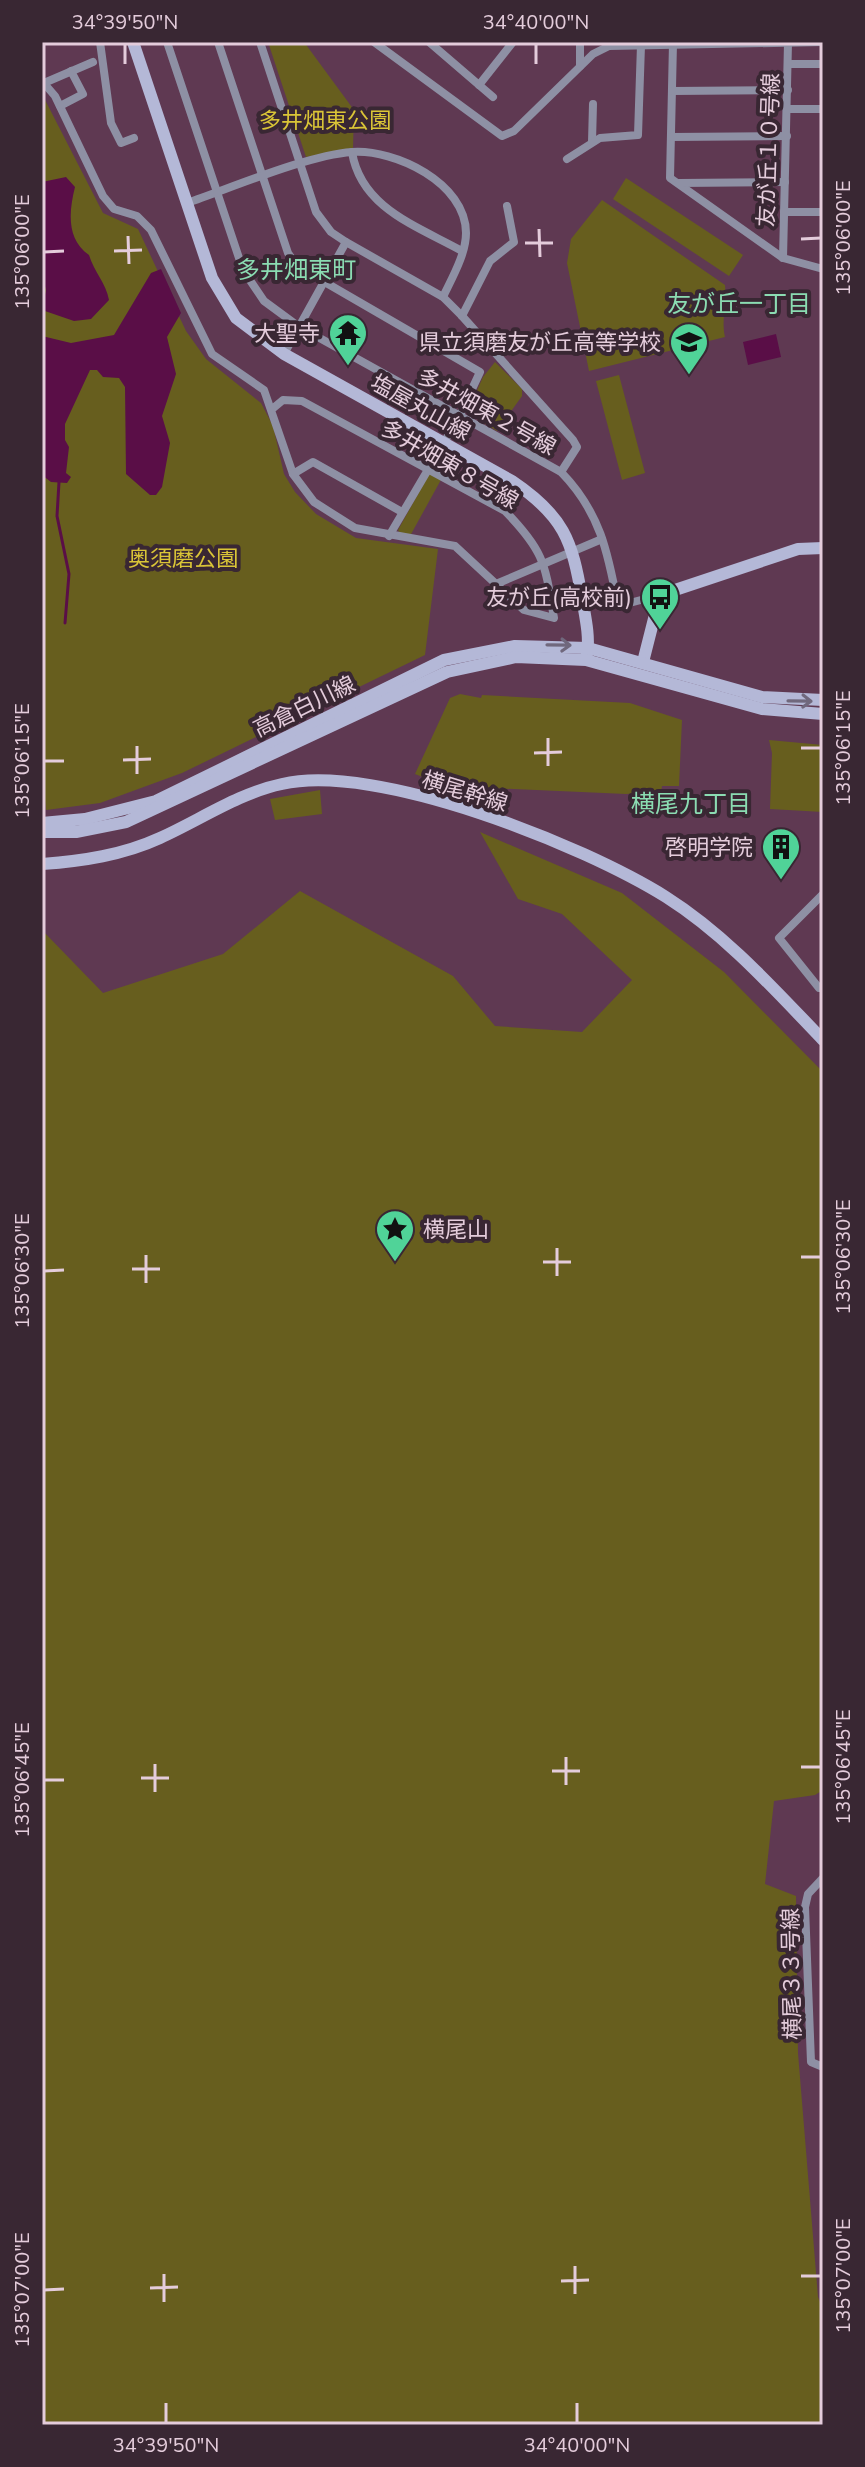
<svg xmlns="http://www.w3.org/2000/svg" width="865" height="2467" viewBox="0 0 865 2467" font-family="'Nunito Sans','Noto Sans JP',sans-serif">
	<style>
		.green { fill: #675e1e }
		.water { fill: #5a0e47 }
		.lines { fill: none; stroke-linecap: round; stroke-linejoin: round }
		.stream { stroke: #5a0e47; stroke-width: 3 }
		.street { stroke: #8e90a4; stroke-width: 8 }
		.secondary { stroke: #b4b8d7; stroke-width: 12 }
		.oneway { stroke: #70687d }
		.ticks { fill: none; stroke: #e4ccdb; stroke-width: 3 }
		.labels { text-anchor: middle; stroke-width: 8; stroke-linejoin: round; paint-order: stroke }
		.park-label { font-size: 22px; fill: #dac537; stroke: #392733 }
		.street-label { font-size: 22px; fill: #e4ccdb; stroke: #392733 }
		.poi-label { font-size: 22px; fill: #e4ccdb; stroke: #392733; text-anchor: end }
		.neighbourhood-label { font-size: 24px; fill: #8bdcb2; stroke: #392733 }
		.neatline { fill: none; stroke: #e4ccdb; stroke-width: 3 }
		.ticks-label { font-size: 20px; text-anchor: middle; fill: #e4ccdb }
	</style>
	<rect width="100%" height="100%" fill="#5f3952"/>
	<g class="green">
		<polygon points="268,42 304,42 354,110 353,148 306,157"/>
		<polygon points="42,94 103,213 138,229 186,331 206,359 261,403 273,426 284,474 295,492 316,514 356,538 438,549 425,655 182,773 100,803 46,810 42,774"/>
		<polygon points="626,178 743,255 729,276 613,199"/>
		<path d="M 602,200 L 725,285 C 727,303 721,320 725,337 L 589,371 L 567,263 L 571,239 Z"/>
		<polygon points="495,362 522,389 522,396 497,431 467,413 483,377"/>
		<polygon points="619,375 645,473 622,480 596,381"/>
		<polygon points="441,453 453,458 410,536 401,535 398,530"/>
		<polygon points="460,694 481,698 482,695 630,703 682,720 679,786 662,786 661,792 626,794 466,787 464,793 415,774 450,698"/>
		<polygon points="769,740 823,745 823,812 770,809 772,753"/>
		<polygon points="320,790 322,814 275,820 270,799"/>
		<polygon points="480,832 622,893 724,972 823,1072 823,1790 815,1795 774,1801 765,1884 796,1896 798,2053 818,2297 823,2310 823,2425 42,2425 42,930 103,993 223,954 300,891 453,976 495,1026 582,1032 632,980 562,914 518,899"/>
	</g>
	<g class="water">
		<path d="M 66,177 L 75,187 C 69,211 66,239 89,255 C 94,272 106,283 109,300 L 91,319 L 74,321 L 42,310 L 46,290 L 42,275 L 42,182 Z"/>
		<polygon points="161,269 181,313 167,337 176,374 162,416 170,443 162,487 156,495 150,495 126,474 125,387 119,378 103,377 97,370 90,370 65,424 65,440 69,447 66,473 71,477 67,483 51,482 42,475 42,336 71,343 114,335 151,273"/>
		<polygon points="776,334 781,357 748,365 743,342"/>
	</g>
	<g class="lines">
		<polyline class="stream" points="59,482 57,516 69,574 65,623"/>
		<g class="street">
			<polyline points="100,42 111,123 121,143 134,138"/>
			<path d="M 167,42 L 243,270 L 264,301 L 298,326 L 561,472 C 600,512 608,552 618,606 L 660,595"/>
			<polyline points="218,42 288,253 297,266 480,372 459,417 389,536"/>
			<polyline points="260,42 316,212 331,232 346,242 284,354"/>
			<polyline points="374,42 502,136 514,131 593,54 609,46 823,42"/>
			<polyline points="429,42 493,97"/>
			<polyline points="673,43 670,178 783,258 823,269"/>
			<polyline points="789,64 823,64"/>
			<polyline points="580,66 580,42"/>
			<path d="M 42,81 L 55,96 L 103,196 L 114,209 L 137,216 L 151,230 L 212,354 L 264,390 L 293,474 L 314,502 L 355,528 L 455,546 L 524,610 L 554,618 C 545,564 545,552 505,511 L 302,401 L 283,400 L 271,410"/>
			<polyline points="44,83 93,62"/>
			<polyline points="479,85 513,42"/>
			<polyline points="672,91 788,90"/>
			<polyline points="60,106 83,94 71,71"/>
			<polyline points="787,109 823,109"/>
			<polyline points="671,137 787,136"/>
			<polyline points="592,142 593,104"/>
			<path d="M 352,152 C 361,208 417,226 462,251"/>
			<polyline points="567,159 600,138 638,135 641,45"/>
			<polyline points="679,183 785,182"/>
			<path d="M 187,203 C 231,188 308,155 352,152 C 395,149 466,183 466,233 C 466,254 452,278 443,297"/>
			<polyline points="784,212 823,212"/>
			<polyline points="346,242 443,297 462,316 573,440 577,447 561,472"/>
			<polyline points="783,258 788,43"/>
			<polyline points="462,316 490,261 514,242 507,206"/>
			<polyline points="293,474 313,462 402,512"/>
			<polyline points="496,584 602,539"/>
			<polyline points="823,894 779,938 819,988 823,987"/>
			<polyline points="823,1878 808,1894 805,1907 811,2062 823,2067"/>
		</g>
		<g class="secondary">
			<path d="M 133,42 L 212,278 L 236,318 L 284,354 L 512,481 C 564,516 572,540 582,598 C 585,616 590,636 587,654"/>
			<polyline points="643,662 660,595 798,549 823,548"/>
			<polyline points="42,823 85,819 156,801 444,660 515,646 588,648 762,697 823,700"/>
			<polyline points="42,832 76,832 126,822 447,672 516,657 586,660 762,709 823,714"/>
			<path d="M 42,864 C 83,861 123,855 160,838 C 200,820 239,793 282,784 C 377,762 583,845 666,897 C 726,935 774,989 823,1040"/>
		</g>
	</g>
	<defs><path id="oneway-shaft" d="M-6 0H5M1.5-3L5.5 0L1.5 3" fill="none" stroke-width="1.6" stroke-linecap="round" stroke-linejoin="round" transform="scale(2)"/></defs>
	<g class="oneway">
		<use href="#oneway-shaft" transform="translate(559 645) rotate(1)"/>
		<use href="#oneway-shaft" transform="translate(800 701) rotate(1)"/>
	</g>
	<path class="ticks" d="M 125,44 L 125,64M 536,44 L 536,64M 539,229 L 540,257M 128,236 L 129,264M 801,239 L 821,238M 525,243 L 553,243M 114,251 L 142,250M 44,252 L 64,251M 548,738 L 548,766M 137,746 L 137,774M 801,748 L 821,748M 534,753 L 562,752M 123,760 L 151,759M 44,761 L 64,761M 557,1248 L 557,1276M 146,1255 L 146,1283M 801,1257 L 821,1257M 543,1262 L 571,1262M 132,1269 L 160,1269M 44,1271 L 64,1270M 566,1757 L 566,1785M 155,1764 L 155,1792M 801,1767 L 821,1767M 552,1771 L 580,1771M 141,1778 L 169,1778M 44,1780 L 64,1780M 575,2266 L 575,2294M 164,2274 L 164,2302M 801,2276 L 821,2276M 561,2281 L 589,2280M 150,2288 L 178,2287M 44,2290 L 64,2289M 166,2403 L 166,2423M 577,2403 L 577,2423"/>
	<defs>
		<symbol id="temple-pin" viewBox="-11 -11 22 30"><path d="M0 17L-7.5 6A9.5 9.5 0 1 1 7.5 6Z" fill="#50d398" stroke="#392733"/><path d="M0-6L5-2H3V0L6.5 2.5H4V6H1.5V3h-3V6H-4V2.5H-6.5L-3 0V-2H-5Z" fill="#111"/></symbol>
		<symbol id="school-pin" viewBox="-11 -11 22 30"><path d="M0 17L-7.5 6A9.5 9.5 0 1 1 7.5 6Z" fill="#50d398" stroke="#392733"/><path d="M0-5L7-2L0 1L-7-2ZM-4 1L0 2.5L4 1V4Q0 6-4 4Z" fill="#111"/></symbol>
		<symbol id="bus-pin" viewBox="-11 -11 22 30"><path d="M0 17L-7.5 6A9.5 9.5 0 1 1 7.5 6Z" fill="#50d398" stroke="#392733"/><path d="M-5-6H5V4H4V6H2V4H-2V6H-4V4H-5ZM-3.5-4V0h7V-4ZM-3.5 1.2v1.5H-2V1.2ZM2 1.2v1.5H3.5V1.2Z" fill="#111"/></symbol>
		<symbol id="building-pin" viewBox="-11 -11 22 30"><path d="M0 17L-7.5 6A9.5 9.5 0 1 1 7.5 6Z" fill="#50d398" stroke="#392733"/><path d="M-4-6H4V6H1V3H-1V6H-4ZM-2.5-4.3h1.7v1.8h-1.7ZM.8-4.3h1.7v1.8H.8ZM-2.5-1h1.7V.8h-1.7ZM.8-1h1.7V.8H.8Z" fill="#111"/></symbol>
		<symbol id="sight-pin" viewBox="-11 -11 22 30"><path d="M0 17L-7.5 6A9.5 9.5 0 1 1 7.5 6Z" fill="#50d398" stroke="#392733"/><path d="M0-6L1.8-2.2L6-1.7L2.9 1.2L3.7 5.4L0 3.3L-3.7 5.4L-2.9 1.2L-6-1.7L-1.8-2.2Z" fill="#111"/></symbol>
	</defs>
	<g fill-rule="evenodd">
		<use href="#temple-pin" x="326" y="311" width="44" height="60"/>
		<use href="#school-pin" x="667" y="320" width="44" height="60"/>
		<use href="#bus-pin" x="638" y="575" width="44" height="60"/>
		<use href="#building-pin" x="759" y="825" width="44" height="60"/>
		<use href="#sight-pin" x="373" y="1207" width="44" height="60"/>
	</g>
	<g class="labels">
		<g class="park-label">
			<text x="325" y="128">多井畑東公園</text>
			<text x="183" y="566">奥須磨公園</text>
		</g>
		<g class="street-label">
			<text transform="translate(768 150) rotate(-88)" y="8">友が丘１０号線</text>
			<text transform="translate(421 407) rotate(29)" y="8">塩屋丸山線</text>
			<text transform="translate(487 411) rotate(29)" y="8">多井畑東２号線</text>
			<text transform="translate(450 464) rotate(30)" y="8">多井畑東８号線</text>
			<text transform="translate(304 706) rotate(-26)" y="8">高倉白川線</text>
			<text transform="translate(465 791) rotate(17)" y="8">横尾幹線</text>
			<text transform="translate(791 1974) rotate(-91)" y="8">横尾３３号線</text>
		</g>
		<g class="poi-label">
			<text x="320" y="341">大聖寺</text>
			<text x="661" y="350">県立須磨友が丘高等学校</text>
			<text x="632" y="605">友が丘(高校前)</text>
			<text x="753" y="855">啓明学院</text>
			<text x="423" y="1237" text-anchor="start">横尾山</text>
		</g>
		<g class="neighbourhood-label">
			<text x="296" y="278">多井畑東町</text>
			<text x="739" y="312">友が丘一丁目</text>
			<text x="691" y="812">横尾九丁目</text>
		</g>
	</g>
	<rect width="865" height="2467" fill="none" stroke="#392733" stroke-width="88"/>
	<rect x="44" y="44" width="777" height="2379" class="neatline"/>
	<g class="ticks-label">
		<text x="125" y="29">34°39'50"N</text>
		<text x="536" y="29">34°40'00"N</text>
		<text transform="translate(843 238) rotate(-90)" y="7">135°06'00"E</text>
		<text transform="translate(22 252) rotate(-90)" y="7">135°06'00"E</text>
		<text transform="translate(843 748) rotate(-90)" y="7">135°06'15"E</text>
		<text transform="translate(22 761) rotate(-90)" y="7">135°06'15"E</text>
		<text transform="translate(843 1257) rotate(-90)" y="7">135°06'30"E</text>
		<text transform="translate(22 1271) rotate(-90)" y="7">135°06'30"E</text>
		<text transform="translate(843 1767) rotate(-90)" y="7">135°06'45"E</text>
		<text transform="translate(22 1780) rotate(-90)" y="7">135°06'45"E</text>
		<text transform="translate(843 2276) rotate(-90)" y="7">135°07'00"E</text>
		<text transform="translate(22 2290) rotate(-90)" y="7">135°07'00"E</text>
		<text x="166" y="2452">34°39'50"N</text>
		<text x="577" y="2452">34°40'00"N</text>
	</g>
</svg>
